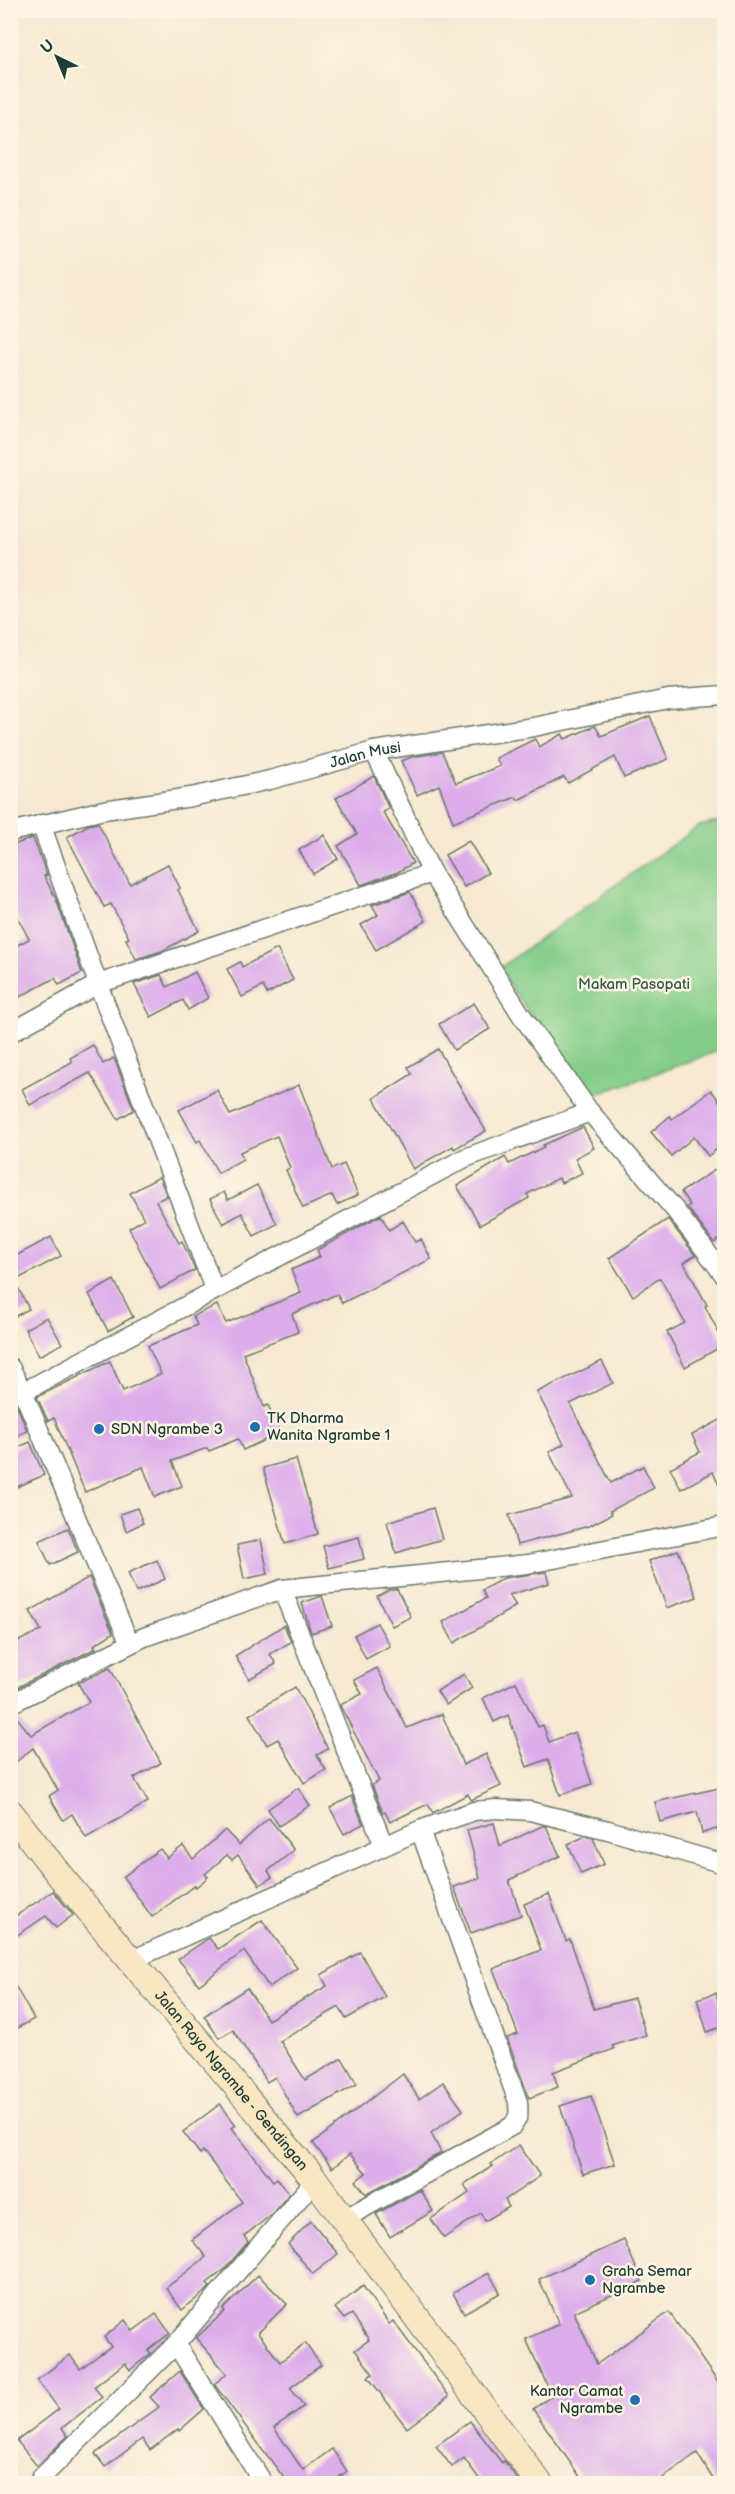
<svg xmlns="http://www.w3.org/2000/svg" width="735" height="2494" viewBox="0 0 735 2494" font-family="'Balsamiq Sans',sans-serif">
	<style>
		.green { fill: #84cd89; stroke: #52855e; stroke-width: 1.5 }
		.building { fill: #ddadeb }
		.lines { fill: none; stroke-linecap: round; stroke-linejoin: round }
		.street-casing { stroke: #6b796b; stroke-width: 21 }
		.secondary-casing { stroke: #6b796b; stroke-width: 28 }
		.street { stroke: #fff; stroke-width: 18 }
		.secondary { stroke: #f9e7c3; stroke-width: 26 }
		.poi-dot { fill: #1f6fb2; stroke: #fcf5e5; stroke-width: 2 }
		.labels { text-anchor: middle; stroke-width: 5; stroke-linejoin: round; paint-order: stroke }
		.street-label { font-size: 15px; fill: #1f3d34; stroke: #fcf5e5 }
		.park-label { font-size: 15px; fill: #335a45; stroke: #fcf5e5 }
		.poi-label { font-size: 15px; fill: #1f3d34; stroke: #fcf5e5; text-anchor: start }
	</style>
	<rect width="100%" height="100%" fill="#fcf5e5"/>
	<filter id="ink" filterUnits="userSpaceOnUse"><feTurbulence type="fractalNoise" baseFrequency=".0167" numOctaves="2"/><feDisplacementMap in="SourceGraphic" scale="12" xChannelSelector="R" yChannelSelector="G"/><feConvolveMatrix kernelMatrix="1 2 1 2 8 2 1 2 1" color-interpolation-filters="sRGB"/></filter>
	<filter id="wash" filterUnits="userSpaceOnUse"><feTurbulence type="fractalNoise" baseFrequency=".008" numOctaves="4" result="noise"/><feDisplacementMap in="SourceGraphic" scale="24" xChannelSelector="R" yChannelSelector="G"/><feGaussianBlur stdDeviation="1.35" result="paint"/><feColorMatrix in="noise" values="0 0 0 0 0 0 0 0 0 0 0 0 0 0 0 0 0 1.4 0 .05"/><feComposite in="paint" operator="in"/></filter>
	<g filter="url(#wash)">
		<rect width="100%" height="100%" fill="#f7e9d1"/>
		<polygon class="green" points="724,821 724,1049 589,1097 498,969 699,826"/>
		<g id="blocks">
			<g class="building">
				<polygon points="650,716 668,759 624,778 615,757 568,783 564,777 518,800 516,797 453,822 439,785 417,795 401,761 412,757 442,752 456,783 500,766 496,758 535,739 539,747 562,734 565,739 595,726 601,736"/>
				<polygon points="374,776 389,809 383,812 413,863 398,872 361,885 338,846 357,834 336,798"/>
				<polygon points="98,823 130,884 168,864 180,888 178,890 199,931 162,951 136,959 126,939 129,938 111,904 104,907 67,837 88,825"/>
				<polygon points="324,835 338,859 313,874 299,850"/>
				<polygon points="33,838 47,875 44,876 56,899 82,973 59,985 55,978 10,1002 10,949 29,939 10,903 10,846"/>
				<polygon points="469,841 488,873 464,887 445,855"/>
				<polygon points="410,892 426,921 376,950 361,925 378,915 372,905"/>
				<polygon points="277,949 293,980 267,994 263,986 242,997 227,969 240,962 242,967"/>
				<polygon points="195,972 208,998 188,1010 183,1000 151,1017 134,984 161,975 167,987"/>
				<polygon points="474,1003 490,1029 454,1050 439,1024"/>
				<polygon points="93,1045 103,1064 114,1058 134,1110 118,1119 90,1073 30,1105 22,1089 72,1062 70,1058"/>
				<polygon points="438,1049 486,1131 454,1149 453,1146 413,1169 374,1098 412,1074 408,1067"/>
				<polygon points="299,1085 332,1169 344,1164 358,1195 337,1205 332,1195 303,1208 286,1170 290,1168 277,1136 240,1152 243,1159 218,1173 200,1140 197,1142 179,1110 217,1090 230,1115"/>
				<polygon points="711,1090 724,1107 724,1144 708,1156 694,1137 671,1156 651,1132 670,1116 672,1119"/>
				<polygon points="583,1127 594,1148 575,1158 582,1173 561,1183 559,1178 527,1194 529,1198 480,1225 457,1186 505,1157 509,1164 544,1147 543,1145"/>
				<polygon points="716,1169 724,1182 724,1235 714,1243 687,1207 690,1205 681,1192"/>
				<polygon points="159,1177 167,1196 156,1201 179,1243 182,1241 195,1270 160,1289 129,1228 144,1219 130,1193"/>
				<polygon points="257,1185 277,1224 254,1236 242,1213 223,1224 210,1199 224,1192 228,1200"/>
				<polygon points="381,1215 389,1230 403,1221 415,1242 421,1239 431,1259 342,1303 337,1294 292,1314 298,1332 243,1353 264,1407 268,1405 280,1433 243,1450 238,1439 209,1451 207,1448 172,1461 182,1486 155,1497 143,1467 85,1492 54,1418 48,1421 37,1397 110,1361 123,1391 161,1374 148,1346 197,1325 193,1316 217,1305 226,1323 301,1293 291,1270 320,1257 317,1250"/>
				<polygon points="668,1219 695,1255 684,1263 707,1305 705,1306 724,1343 724,1345 685,1367 667,1332 685,1323 660,1278 633,1296 609,1258"/>
				<polygon points="51,1237 61,1256 18,1279 10,1264 10,1259"/>
				<polygon points="10,1272 29,1309 10,1319"/>
				<polygon points="114,1280 133,1317 108,1331 89,1294"/>
				<polygon points="47,1317 62,1344 39,1356 25,1329"/>
				<polygon points="602,1361 613,1383 570,1404 611,1483 643,1466 654,1488 610,1511 612,1514 589,1526 517,1545 509,1515 572,1498 549,1452 564,1444 537,1392"/>
				<polygon points="16,1403 27,1431 10,1439 10,1406"/>
				<polygon points="724,1418 724,1496 713,1472 681,1489 670,1468 700,1452 692,1435"/>
				<polygon points="30,1442 44,1475 10,1490 10,1451"/>
				<polygon points="296,1459 318,1534 285,1544 263,1468"/>
				<polygon points="137,1508 143,1523 126,1531 120,1514"/>
				<polygon points="433,1508 442,1539 396,1553 387,1522"/>
				<polygon points="68,1528 78,1552 50,1565 39,1541"/>
				<polygon points="359,1537 364,1559 329,1568 323,1546"/>
				<polygon points="261,1540 268,1574 244,1579 237,1545"/>
				<polygon points="678,1550 697,1597 667,1608 649,1561"/>
				<polygon points="157,1560 165,1579 136,1592 128,1573"/>
				<polygon points="546,1572 549,1583 509,1595 516,1606 454,1643 443,1622 486,1598 482,1590 504,1578"/>
				<polygon points="89,1577 113,1633 94,1645 96,1648 10,1691 11,1645 41,1630 30,1611"/>
				<polygon points="390,1589 397,1589 411,1617 392,1626 377,1596"/>
				<polygon points="322,1596 332,1626 311,1633 302,1603"/>
				<polygon points="377,1623 390,1646 366,1659 354,1635"/>
				<polygon points="284,1625 291,1642 270,1654 276,1664 249,1679 235,1656"/>
				<polygon points="110,1668 161,1763 134,1778 148,1802 86,1838 72,1814 63,1820 49,1796 58,1790 33,1748 10,1767 10,1715 14,1714 31,1735 89,1702 78,1683"/>
				<polygon points="377,1668 407,1728 442,1714 463,1765 486,1754 501,1786 471,1800 468,1794 433,1813 428,1804 390,1822 385,1812 383,1813 372,1785 379,1781 340,1705 362,1694 354,1680"/>
				<polygon points="464,1674 472,1688 446,1705 437,1691"/>
				<polygon points="516,1682 538,1727 543,1725 549,1742 575,1732 592,1784 560,1795 548,1759 527,1767 508,1715 494,1722 483,1698"/>
				<polygon points="295,1687 328,1749 317,1755 326,1770 304,1783 278,1739 267,1745 249,1715"/>
				<polygon points="724,1787 724,1827 702,1833 697,1812 660,1822 655,1802"/>
				<polygon points="298,1788 310,1805 279,1826 268,1809"/>
				<polygon points="352,1796 363,1824 344,1834 330,1808"/>
				<polygon points="269,1818 294,1850 268,1871 272,1877 260,1885 238,1855 232,1860 227,1855 205,1874 208,1877 196,1887 195,1885 152,1917 123,1877 160,1849 167,1858 183,1846 193,1859 225,1830 239,1845"/>
				<polygon points="494,1823 500,1846 542,1826 546,1826 560,1856 509,1880 521,1915 471,1933 454,1887 480,1878 467,1830"/>
				<polygon points="586,1836 593,1838 604,1864 581,1874 568,1844"/>
				<polygon points="53,1891 73,1915 56,1928 46,1916 16,1936 10,1928 10,1920"/>
				<polygon points="549,1894 566,1941 570,1939 594,2009 634,1998 646,2035 612,2046 614,2049 553,2072 558,2087 529,2098 507,2038 518,2034 493,1969 541,1950 524,1904"/>
				<polygon points="262,1920 297,1968 269,1987 244,1951 199,1985 178,1959 209,1938 218,1949"/>
				<polygon points="360,1952 385,1997 346,2019 339,2007 280,2041 305,2080 342,2058 357,2084 298,2118 275,2077 267,2082 233,2030 219,2038 204,2016 247,1988 268,2020 327,1986 321,1975"/>
				<polygon points="10,1977 34,2019 10,2032"/>
				<polygon points="716,1993 724,2026 707,2032 697,1999"/>
				<polygon points="403,2074 419,2099 443,2082 463,2110 431,2133 441,2153 366,2194 356,2181 366,2173 350,2154 332,2168 313,2143"/>
				<polygon points="591,2096 615,2164 583,2174 560,2106"/>
				<polygon points="220,2104 236,2125 232,2128 273,2181 277,2178 289,2194 271,2215 244,2236 248,2242 224,2270 207,2283 210,2287 206,2291 182,2310 166,2288 206,2257 192,2240 242,2202 203,2151 200,2154 183,2132"/>
				<polygon points="519,2145 540,2176 505,2200 509,2207 485,2221 481,2213 444,2238 431,2219 469,2193 464,2184 493,2166 491,2164"/>
				<polygon points="420,2190 433,2211 390,2237 376,2214"/>
				<polygon points="311,2221 338,2254 313,2274 288,2244"/>
				<polygon points="624,2240 642,2281 574,2312 597,2364 669,2312 724,2391 724,2484 716,2484 697,2453 654,2484 585,2484 533,2409 552,2396 526,2339 559,2324 539,2279"/>
				<polygon points="489,2273 500,2293 464,2313 453,2293"/>
				<polygon points="258,2275 287,2304 258,2333 280,2362 305,2343 321,2365 290,2388 304,2406 274,2428 303,2470 332,2449 347,2471 330,2484 284,2484 287,2482 214,2384 227,2374 196,2338 225,2311 223,2309"/>
				<polygon points="363,2286 389,2324 393,2321 449,2396 407,2428 368,2377 373,2374 355,2350 369,2340 352,2314 344,2319 335,2308"/>
				<polygon points="156,2314 170,2333 148,2350 151,2353 130,2370 125,2363 94,2387 102,2397 62,2428 68,2436 37,2466 17,2441 59,2409 37,2380 70,2355 80,2369 111,2346 104,2337 125,2320 133,2331"/>
				<polygon points="180,2371 204,2409 179,2431 178,2429 150,2450 142,2439 105,2467 95,2454 159,2407 150,2397"/>
				<polygon points="470,2421 502,2463 504,2461 521,2484 483,2484 464,2458 452,2467 436,2446"/>
			</g>
		</g>
	</g>
	<g filter="url(#ink)">
		<use href="#blocks" fill-opacity="0" stroke="#6b796b" stroke-width="1.5"/>
		<g class="lines">
			<defs>
				<g id="street">
					<polyline points="374,751 432,873 520,1013 590,1112 675,1210 724,1275"/>
					<polyline points="41,824 98,984 214,1289"/>
					<path id="s1" d="M 10,832 L 104,810 L 191,797 L 270,780 L 374,751 L 534,727 L 668,699 L 724,695"/>
					<polyline points="10,1033 98,984 432,873"/>
					<polyline points="10,1367 23,1392 130,1644"/>
					<polyline points="10,1391 23,1392 465,1158 590,1112"/>
					<polyline points="282,1589 384,1846"/>
					<polyline points="10,1704 144,1637 282,1589 528,1564 724,1526"/>
					<polyline points="132,1960 420,1830 474,1811 496,1809 530,1811 608,1830 724,1864"/>
					<path d="M 344,2219 L 512,2126 C 519,2118 519,2113 518,2102 L 420,1830"/>
					<polyline points="176,2344 264,2484"/>
					<polyline points="38,2484 41,2478 176,2344 315,2180"/>
				</g>
				<g id="secondary">
					<path id="s2" d="M 10,1812 L 61,1877 L 315,2180 L 540,2484"/>
				</g>
			</defs>
			<use href="#street" class="street-casing"/>
			<use href="#secondary" class="secondary-casing"/>
			<use href="#street" class="street"/>
			<use href="#secondary" class="secondary"/>
		</g>
	</g>
	<g class="poi-dot">
		<circle cx="255" cy="1427" r="6"/>
		<circle cx="99" cy="1429" r="6"/>
		<circle cx="590" cy="2280" r="6"/>
		<circle cx="635" cy="2400" r="6"/>
	</g>
	<g class="labels">
		<g class="street-label">
			<text dy="5" stroke="none"><textPath href="#s1" startOffset="364">Jalan Musi</textPath></text>
			<text dy="5" stroke="none"><textPath href="#s2" startOffset="348">Jalan Raya Ngrambe - Gendingan</textPath></text>
		</g>
		<g class="park-label">
			<text x="634" y="989">Makam Pasopati</text>
		</g>
		<g class="poi-label">
			<text x="267" y="1423">TK Dharma<tspan x="267" dy="17">Wanita Ngrambe 1</tspan></text>
			<text x="111" y="1434">SDN Ngrambe 3</text>
			<text x="602" y="2276">Graha Semar<tspan x="602" dy="17">Ngrambe</tspan></text>
			<text x="623" y="2396" text-anchor="end">Kantor Camat<tspan x="623" dy="17">Ngrambe</tspan></text>
		</g>
	</g>
	<rect width="735" height="2494" fill="none" stroke="#fcf5e5" stroke-width="36"/>
	<g transform="translate(57 57) rotate(317)" stroke="#fcf5e5" stroke-width="4.5" paint-order="stroke">
	<path d="M0-4.5L10 22L0 15L-10 22Z" fill="#1f3d34"/>
	<text y="-9" font-size="16" font-weight="bold" text-anchor="middle" fill="#1f3d34">U</text>
	</g>
</svg>
